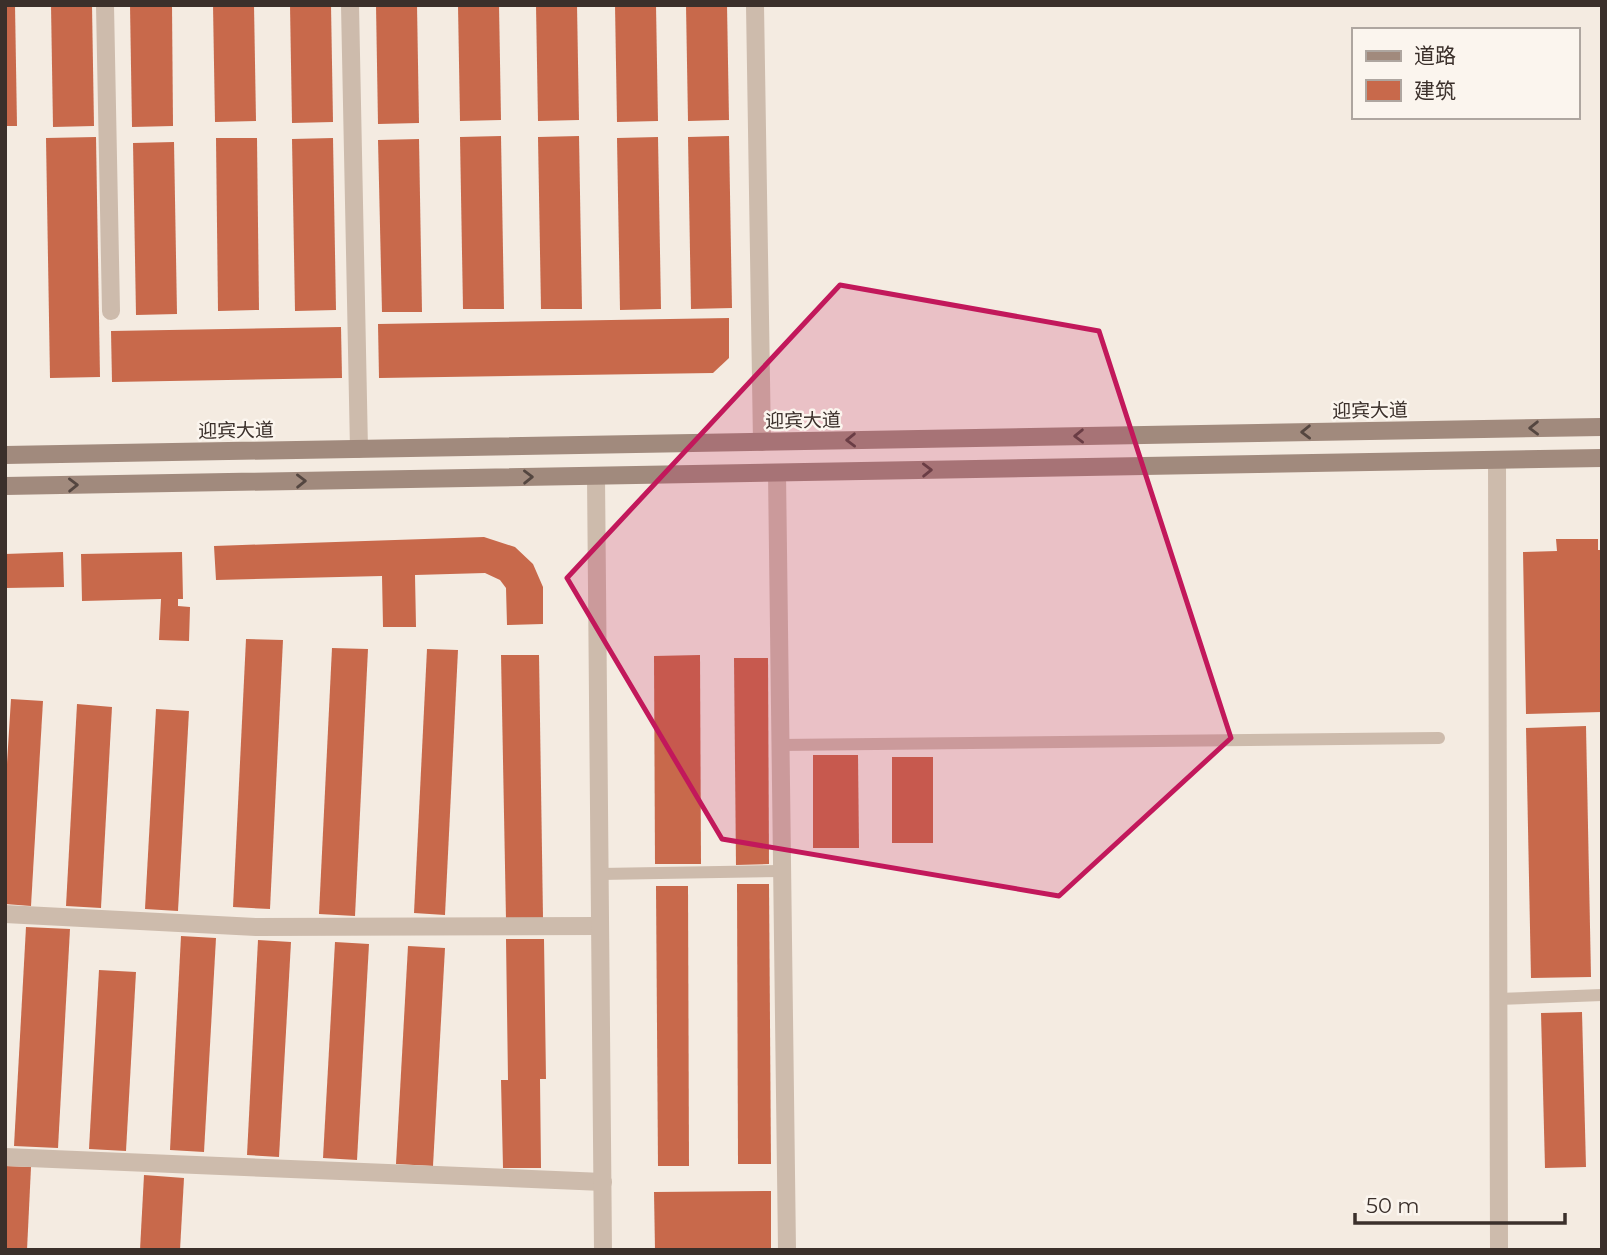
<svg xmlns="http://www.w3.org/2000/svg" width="1607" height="1255" viewBox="0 0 1607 1255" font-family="Montserrat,'Noto Sans SC',sans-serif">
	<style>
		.building { fill: #c8694b }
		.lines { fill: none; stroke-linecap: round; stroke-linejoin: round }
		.service { stroke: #cdbbac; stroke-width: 12 }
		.minor { stroke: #cdbbac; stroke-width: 18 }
		.tertiary { stroke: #cdbbac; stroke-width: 18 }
		.secondary { stroke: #a18a7d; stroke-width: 18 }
		.oneway { stroke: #544640 }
		.marked { fill: #c2185b; fill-opacity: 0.2; stroke: #c2185b; stroke-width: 5; stroke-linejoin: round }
		.labels { text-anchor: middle; stroke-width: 5; stroke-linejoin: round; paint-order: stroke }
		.street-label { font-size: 19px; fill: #3b302b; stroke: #fbf5ee }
	</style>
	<rect width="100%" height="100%" fill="#f4ebe1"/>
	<g class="building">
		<polygon points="5,5 15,5 17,126 5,126"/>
		<polygon points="51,5 92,5 94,126 53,127"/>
		<polygon points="130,5 172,5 173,126 132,127"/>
		<polygon points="213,5 254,5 256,121 215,122"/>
		<polygon points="290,5 331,5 333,122 292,123"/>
		<polygon points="376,5 417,5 419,123 378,124"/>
		<polygon points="458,5 499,5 501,120 460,121"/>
		<polygon points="536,5 577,5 579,120 538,121"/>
		<polygon points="615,5 656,5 658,121 617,122"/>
		<polygon points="686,5 727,5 729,120 688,121"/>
		<polygon points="501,136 504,309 463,309 460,137"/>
		<polygon points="579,136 582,309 541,309 538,137"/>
		<polygon points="729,136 732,308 691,309 688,137"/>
		<polygon points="96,137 100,377 50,378 46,138"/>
		<polygon points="658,137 661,309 620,310 617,138"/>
		<polygon points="216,138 257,138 259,310 218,311"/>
		<polygon points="333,138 336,310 295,311 292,139"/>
		<polygon points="419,139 422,312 382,312 378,140"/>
		<polygon points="174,142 177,314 136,315 133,143"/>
		<polygon points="729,318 729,358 713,373 379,378 378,324"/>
		<polygon points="341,327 342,378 112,382 111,331"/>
		<polygon points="484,537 515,547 533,564 543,587 543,624 507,625 506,588 500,580 485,573 415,575 416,627 383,627 382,576 216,580 214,546"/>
		<polygon points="1556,539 1598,539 1598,550 1602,550 1602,712 1526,714 1523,552 1557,551"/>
		<polygon points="63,552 64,587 5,588 5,554"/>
		<polygon points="182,552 183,599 178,599 178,606 190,607 189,641 159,640 161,599 82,601 81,554"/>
		<polygon points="246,639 283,640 270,909 233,907"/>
		<polygon points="332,648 368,649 355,916 319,914"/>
		<polygon points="427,649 458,650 445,915 414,913"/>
		<polygon points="501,655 539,655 543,918 506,919"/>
		<polygon points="700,655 701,864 655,864 654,656"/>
		<polygon points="734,658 768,658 769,864 736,865"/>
		<polygon points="11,699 43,701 31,906 5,904 5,796"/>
		<polygon points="77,704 112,707 101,908 66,906"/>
		<polygon points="156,709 189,711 178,911 145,909"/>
		<polygon points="1586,726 1591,977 1531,978 1526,728"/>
		<polygon points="813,755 858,755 859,848 813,848"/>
		<rect x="892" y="757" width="41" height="86"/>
		<polygon points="737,884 769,884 771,1164 738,1164"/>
		<polygon points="656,886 688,886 689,1166 658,1166"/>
		<polygon points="26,927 70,929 58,1148 14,1146"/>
		<polygon points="181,936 216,938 204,1152 170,1150"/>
		<polygon points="506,939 544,939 546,1079 540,1079 541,1168 503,1168 501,1080 508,1080"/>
		<polygon points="258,940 291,942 279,1157 247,1155"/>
		<polygon points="335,942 369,944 357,1160 323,1158"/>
		<polygon points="408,946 445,948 433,1166 396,1164"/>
		<polygon points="99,970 136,972 126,1151 89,1149"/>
		<polygon points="1582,1012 1586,1167 1545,1168 1541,1013"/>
		<polygon points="5,1166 31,1167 27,1250 5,1250"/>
		<polygon points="144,1175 184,1178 180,1250 140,1250"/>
		<polygon points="771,1191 771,1250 655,1250 654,1192"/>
	</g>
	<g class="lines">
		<g class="service">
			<polyline points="780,745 1439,738"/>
			<polyline points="600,874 782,871"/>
			<polyline points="1498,999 1602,995"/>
		</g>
		<g class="minor">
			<polyline points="105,5 111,311"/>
			<polyline points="350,5 359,449"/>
			<polyline points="755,5 762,442"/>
			<polyline points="1497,460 1499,1250"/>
			<polyline points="777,473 787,1250"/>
			<polyline points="5,914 256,927 600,926"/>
			<polyline points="5,1157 603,1182"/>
		</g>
		<polyline class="tertiary" points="596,476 603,1250"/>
		<g class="secondary">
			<polyline points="5,455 1602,427"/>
			<polyline points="5,486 1602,458"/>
		</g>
	</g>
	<defs><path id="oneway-chevron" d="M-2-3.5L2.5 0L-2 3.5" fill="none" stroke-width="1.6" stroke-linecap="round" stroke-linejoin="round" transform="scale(1.75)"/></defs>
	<g class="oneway">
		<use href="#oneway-chevron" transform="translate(1534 428) rotate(179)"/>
		<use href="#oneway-chevron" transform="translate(1306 432) rotate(179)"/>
		<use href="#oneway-chevron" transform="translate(1079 436) rotate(179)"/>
		<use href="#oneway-chevron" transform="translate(851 440) rotate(179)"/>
		<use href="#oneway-chevron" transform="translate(927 470) rotate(-1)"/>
		<use href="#oneway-chevron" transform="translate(528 477) rotate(-1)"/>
		<use href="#oneway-chevron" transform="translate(301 481) rotate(-1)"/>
		<use href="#oneway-chevron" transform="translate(73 485) rotate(-1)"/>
	</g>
	<path class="marked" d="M 840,285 L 1099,331 L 1231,738 L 1059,896 L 722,839 L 567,578 Z"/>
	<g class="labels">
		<g class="street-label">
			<text transform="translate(1370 410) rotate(-1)" y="7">迎宾大道</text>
			<text transform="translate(803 420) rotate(-1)" y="7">迎宾大道</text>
			<text transform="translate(236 430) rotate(-1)" y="7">迎宾大道</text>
		</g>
	</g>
	<rect width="1607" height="1255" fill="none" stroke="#3b302b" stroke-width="14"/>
	<rect x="1352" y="28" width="228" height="91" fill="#fbf5ee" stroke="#aea6a0" stroke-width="2"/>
	<rect x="1366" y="51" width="35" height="10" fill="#a18a7d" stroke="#aea6a0" stroke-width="2"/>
	<text x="1414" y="63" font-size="21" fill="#3b302b">道路</text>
	<rect x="1366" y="80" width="35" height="21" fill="#c8694b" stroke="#aea6a0" stroke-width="2"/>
	<text x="1414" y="98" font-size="21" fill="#3b302b">建筑</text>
	<path d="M1355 1213v10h210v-10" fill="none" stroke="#3b302b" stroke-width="3.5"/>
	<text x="1366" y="1213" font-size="21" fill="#3b302b" stroke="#fbf5ee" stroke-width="5" paint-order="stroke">50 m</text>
</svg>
